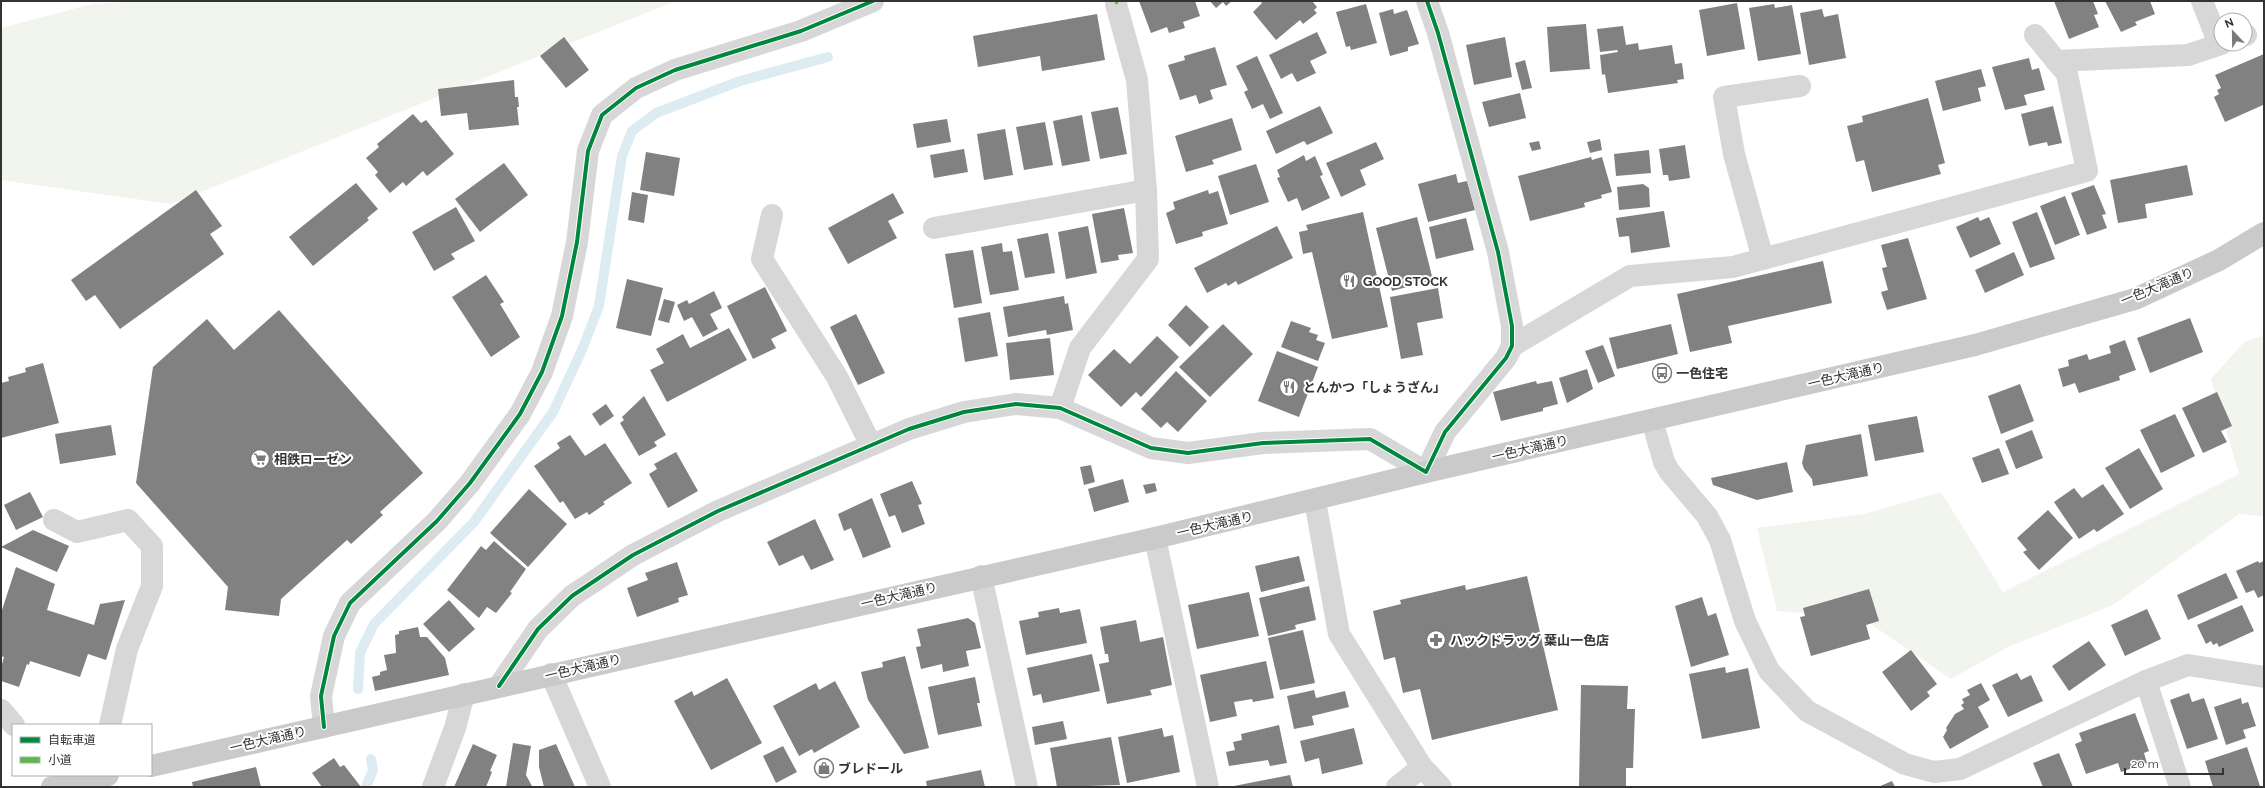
<svg xmlns="http://www.w3.org/2000/svg" width="2265" height="788" viewBox="0 0 2265 788" font-family="Raleway,'Noto Sans JP',sans-serif">
	<style>
		.green { fill: #f1f5ed }
		.lines { fill: none; stroke-linecap: round; stroke-linejoin: round }
		.stream { stroke: #ddebf3; stroke-width: 10 }
		.building { fill: #818181 }
		.minor { stroke: #d7d7d7; stroke-width: 22 }
		.major { stroke: #cacaca; stroke-width: 22 }
		.quiet { stroke: #58b947; stroke-width: 3; stroke-dasharray: 6 3; stroke-linecap: butt }
		.cycleway-casing { stroke: #fff; stroke-width: 6 }
		.cycleway { stroke: #00873e; stroke-width: 4 }
		.labels { text-anchor: middle; stroke-width: 4; stroke-linejoin: round; paint-order: stroke }
		.poi-label { font-size: 13px; font-weight: bold; fill: #333; stroke: #fff; text-anchor: start }
		.street-label { font-size: 13px; fill: #333; stroke: #fff }
	</style>
	<rect width="100%" height="100%" fill="#fff"/>
	<g class="green">
		<polygon points="141,1 676,1 171,204 1,180 1,28 92,4"/>
		<polygon points="2264,335 2264,516 2239,514 2113,605 2010,646 1951,679 1862,618 1777,611 1757,528 1864,514 1941,492 2003,592 2239,474 2211,379 2244,342"/>
	</g>
	<g class="lines">
		<g class="stream">
			<polyline points="358,689 360,653 374,624 474,522 553,412 582,350 599,306 622,156 632,131 656,113 740,81 828,57"/>
			<polyline points="366,787 373,770 371,759"/>
		</g>
	</g>
	<g class="building">
		<polygon points="1139,1 1195,1 1200,16 1183,22 1185,28 1169,33 1167,27 1151,33"/>
		<polygon points="1210,1 1232,1 1226,6 1223,2 1216,8"/>
		<polygon points="1260,1 1312,1 1317,7 1314,10 1317,13 1303,24 1300,20 1276,40 1253,12 1262,3"/>
		<polygon points="2054,1 2093,1 2098,14 2094,15 2099,27 2069,39"/>
		<polygon points="2105,1 2150,1 2155,14 2135,22 2137,25 2121,32"/>
		<polygon points="1737,3 1745,49 1707,56 1699,10"/>
		<polygon points="1366,4 1377,43 1351,50 1350,46 1346,47 1336,12"/>
		<polygon points="1774,4 1775,8 1792,5 1801,54 1758,61 1749,8"/>
		<polygon points="1393,9 1394,14 1407,10 1419,44 1408,47 1408,51 1390,56 1379,13"/>
		<polygon points="1822,9 1824,17 1838,14 1846,58 1809,65 1800,13"/>
		<polygon points="1097,14 1105,60 1042,71 1040,56 978,67 973,36"/>
		<polygon points="1586,24 1590,69 1550,72 1547,27"/>
		<polygon points="1623,26 1626,45 1638,43 1639,50 1672,45 1675,64 1682,63 1684,79 1677,80 1678,83 1608,93 1605,74 1602,75 1600,55 1618,52 1617,50 1600,52 1597,29"/>
		<polygon points="1317,32 1327,53 1310,61 1316,73 1297,82 1292,73 1281,79 1269,55"/>
		<polygon points="564,37 589,70 566,88 540,56"/>
		<polygon points="1505,37 1512,77 1474,85 1466,45"/>
		<polygon points="1215,47 1227,85 1210,90 1213,99 1199,104 1196,95 1180,100 1168,65 1185,60 1184,56"/>
		<polygon points="2264,54 2263,105 2225,122 2214,97 2219,94 2217,90 2221,88 2215,75"/>
		<polygon points="1257,56 1283,113 1270,119 1263,104 1252,109 1244,92 1248,90 1236,66"/>
		<polygon points="2029,58 2032,70 2039,68 2045,90 2024,95 2027,105 2005,110 1992,67"/>
		<polygon points="1525,60 1532,88 1522,90 1515,63"/>
		<polygon points="1981,69 1986,86 1978,88 1981,101 1943,111 1935,81"/>
		<polygon points="514,80 515,97 518,97 519,107 517,107 519,125 469,130 467,113 441,116 438,89"/>
		<polygon points="1520,93 1526,118 1489,127 1482,102"/>
		<polygon points="1928,98 1945,163 1938,165 1941,174 1872,192 1864,160 1856,162 1847,126 1863,122 1862,116"/>
		<polygon points="1320,106 1333,133 1307,145 1304,141 1276,154 1266,131"/>
		<polygon points="2053,106 2062,143 2048,146 2047,142 2029,146 2021,114"/>
		<polygon points="1118,107 1127,154 1100,159 1091,112"/>
		<polygon points="413,114 421,123 426,120 454,154 427,176 423,171 406,186 403,182 390,193 375,175 378,172 366,158 379,147 377,144"/>
		<polygon points="1082,115 1090,161 1062,166 1053,121"/>
		<polygon points="1232,118 1242,150 1212,160 1214,164 1186,172 1175,136"/>
		<polygon points="947,119 951,142 917,148 913,124"/>
		<polygon points="1045,122 1053,165 1024,170 1016,127"/>
		<polygon points="1005,129 1013,175 984,180 977,134"/>
		<polygon points="1600,139 1602,150 1590,153 1587,142"/>
		<polygon points="1539,141 1541,149 1532,151 1529,143"/>
		<polygon points="1376,142 1384,159 1360,170 1366,185 1341,197 1326,163"/>
		<polygon points="1685,145 1690,178 1669,181 1668,175 1663,175 1659,149"/>
		<polygon points="964,149 968,172 934,178 930,155"/>
		<polygon points="1649,150 1651,173 1616,176 1614,154"/>
		<polygon points="646,152 680,158 674,196 640,190"/>
		<polygon points="1304,155 1306,161 1315,156 1323,175 1320,176 1330,198 1302,211 1297,198 1288,202 1277,178 1280,177 1277,170"/>
		<polygon points="1591,157 1592,160 1602,157 1612,192 1601,195 1602,198 1584,203 1585,207 1530,221 1518,176"/>
		<polygon points="504,163 528,195 480,232 455,199"/>
		<polygon points="1256,164 1269,202 1230,215 1218,176"/>
		<polygon points="2187,165 2193,195 2145,204 2147,218 2118,223 2110,180"/>
		<polygon points="1456,174 1458,183 1467,181 1475,210 1428,222 1418,184"/>
		<polygon points="356,183 378,209 367,218 369,220 313,266 289,237"/>
		<polygon points="1643,184 1649,188 1650,207 1619,210 1617,187"/>
		<polygon points="2094,185 2106,214 2102,215 2107,228 2087,235 2071,193"/>
		<polygon points="196,190 222,226 210,234 224,254 120,329 95,295 86,301 71,280"/>
		<polygon points="1208,190 1209,194 1218,191 1228,224 1202,232 1203,236 1176,244 1166,213 1175,209 1173,202"/>
		<polygon points="632,192 648,195 644,223 628,220"/>
		<polygon points="893,193 904,213 888,221 897,238 848,264 828,228"/>
		<polygon points="2065,196 2080,235 2055,245 2040,206"/>
		<polygon points="456,207 475,241 451,254 455,259 434,271 412,232"/>
		<polygon points="1124,208 1133,253 1118,255 1119,260 1101,263 1092,214"/>
		<polygon points="1664,211 1670,247 1631,253 1629,236 1619,237 1616,218"/>
		<polygon points="1363,212 1388,327 1332,339 1312,252 1303,254 1299,232 1308,230 1306,225"/>
		<polygon points="2037,212 2055,259 2030,268 2012,222"/>
		<polygon points="1417,217 1433,280 1392,291 1376,228"/>
		<polygon points="1978,217 1980,221 1989,217 2001,244 1970,258 1956,227"/>
		<polygon points="1466,218 1474,250 1436,259 1429,227"/>
		<polygon points="1088,226 1097,273 1066,279 1058,232"/>
		<polygon points="1277,226 1293,258 1238,285 1236,281 1228,286 1226,283 1207,293 1194,268"/>
		<polygon points="1048,233 1055,273 1025,278 1017,239"/>
		<polygon points="1908,238 1927,299 1887,310 1881,292 1888,290 1882,268 1887,267 1881,245"/>
		<polygon points="1002,243 1003,252 1012,251 1019,290 990,295 981,247"/>
		<polygon points="973,250 982,303 954,308 945,254"/>
		<polygon points="2014,252 2024,275 1985,293 1975,270"/>
		<polygon points="1823,261 1832,303 1728,326 1732,343 1690,352 1677,294"/>
		<polygon points="486,275 504,302 500,304 520,337 491,357 452,297"/>
		<polygon points="627,279 663,288 651,336 616,328"/>
		<polygon points="765,287 787,331 771,339 776,348 753,359 727,306"/>
		<polygon points="1438,288 1443,318 1417,323 1423,355 1401,359 1390,297"/>
		<polygon points="714,291 722,308 710,314 718,329 703,337 692,317 684,321 677,305 687,300 689,304"/>
		<polygon points="1064,296 1065,304 1068,303 1073,330 1047,335 1046,330 1008,337 1003,307"/>
		<polygon points="664,299 675,302 669,323 658,320"/>
		<polygon points="1186,305 1209,327 1190,347 1168,325"/>
		<polygon points="279,310 423,473 380,512 383,515 351,544 347,540 281,599 279,616 225,610 228,587 136,483 153,367 207,319 234,350"/>
		<polygon points="990,312 998,356 965,362 958,318"/>
		<polygon points="856,314 885,373 858,385 830,327"/>
		<polygon points="2190,318 2203,352 2150,373 2137,338"/>
		<polygon points="1291,321 1311,328 1309,332 1318,335 1316,340 1325,343 1318,361 1281,347"/>
		<polygon points="1223,324 1253,354 1210,397 1179,367"/>
		<polygon points="1671,324 1678,354 1617,369 1609,338"/>
		<polygon points="729,328 747,360 667,402 650,370 664,363 656,349 683,334 690,348"/>
		<polygon points="1157,336 1179,357 1141,397 1136,392 1121,407 1088,375 1114,349 1130,364"/>
		<polygon points="1050,338 1054,375 1010,380 1006,343"/>
		<polygon points="2125,340 2136,370 2119,376 2120,380 2079,393 2075,383 2063,387 2058,369 2069,366 2068,360 2087,354 2089,360 2111,353 2109,346"/>
		<polygon points="1603,345 1615,376 1598,383 1585,351"/>
		<polygon points="1277,351 1318,367 1299,417 1258,401"/>
		<polygon points="43,363 59,423 1,438 1,383 9,381 8,377 26,372 25,368"/>
		<polygon points="1587,369 1593,389 1567,403 1559,378"/>
		<polygon points="1176,371 1207,401 1178,432 1167,422 1161,428 1141,409"/>
		<polygon points="1536,381 1537,384 1552,381 1558,404 1543,408 1543,411 1501,421 1493,392"/>
		<polygon points="2020,384 2034,421 2001,434 1988,396"/>
		<polygon points="2217,392 2232,426 2221,431 2227,442 2203,453 2182,408"/>
		<polygon points="644,396 666,435 654,442 657,446 639,456 620,423 624,420 622,417"/>
		<polygon points="606,404 614,416 600,426 592,414"/>
		<polygon points="2175,414 2195,456 2161,473 2140,430"/>
		<polygon points="1917,416 1924,452 1875,461 1868,425"/>
		<polygon points="111,425 116,455 60,464 55,434"/>
		<polygon points="2032,430 2043,458 2016,469 2005,441"/>
		<polygon points="1861,434 1868,476 1813,486 1812,479 1804,469 1802,463 1806,445"/>
		<polygon points="570,435 585,456 605,443 632,483 603,502 605,504 589,515 587,512 575,519 563,501 560,503 534,466 560,448 557,443"/>
		<polygon points="1999,448 2009,474 1982,483 1972,458"/>
		<polygon points="2139,448 2163,489 2130,509 2105,468"/>
		<polygon points="676,452 698,491 668,508 649,474 657,469 654,464"/>
		<polygon points="1787,462 1793,492 1757,500 1713,485 1711,478"/>
		<polygon points="1091,465 1095,482 1084,485 1080,467"/>
		<polygon points="1123,479 1129,502 1094,512 1088,489"/>
		<polygon points="912,481 922,504 918,505 925,524 902,533 895,515 889,517 880,494"/>
		<polygon points="1155,483 1157,491 1146,494 1143,485"/>
		<polygon points="2103,484 2124,514 2097,532 2094,529 2079,539 2054,502 2074,488 2082,498"/>
		<polygon points="529,489 567,524 528,567 490,533"/>
		<polygon points="30,492 43,517 16,530 4,505"/>
		<polygon points="872,498 891,547 863,558 851,528 844,531 838,514"/>
		<polygon points="2048,510 2073,538 2039,570 2023,552 2027,550 2017,538"/>
		<polygon points="815,519 834,560 811,570 803,555 779,566 767,542"/>
		<polygon points="33,530 69,546 57,572 1,547"/>
		<polygon points="494,541 526,569 510,592 512,593 496,613 487,607 479,618 447,590 481,546 486,550"/>
		<polygon points="1299,556 1305,581 1261,592 1255,566"/>
		<polygon points="2258,561 2259,563 2264,561 2264,595 2258,598 2254,590 2246,593 2236,571"/>
		<polygon points="677,562 688,595 678,598 679,602 637,617 627,588 648,580 645,573"/>
		<polygon points="16,567 55,584 47,610 94,625 100,604 125,600 106,660 88,654 80,677 30,661 29,665 27,664 19,687 1,681 1,668 4,657 1,656 1,613"/>
		<polygon points="2226,573 2238,598 2188,620 2177,595"/>
		<polygon points="1527,576 1558,710 1432,740 1420,689 1403,693 1395,657 1384,660 1373,611 1401,604 1400,600 1465,585 1466,590"/>
		<polygon points="1309,586 1316,620 1295,625 1296,629 1268,636 1259,598"/>
		<polygon points="1869,589 1879,621 1866,625 1870,639 1811,656 1800,617 1805,616 1803,608"/>
		<polygon points="1249,592 1259,636 1197,649 1188,605"/>
		<polygon points="1702,597 1708,616 1716,613 1729,655 1691,667 1675,606"/>
		<polygon points="449,600 475,629 449,652 423,624"/>
		<polygon points="2242,605 2254,631 2219,647 2217,643 2213,645 2211,641 2206,644 2197,625"/>
		<polygon points="1059,608 1060,613 1080,609 1087,643 1026,655 1019,621 1039,617 1038,612"/>
		<polygon points="2147,609 2161,639 2125,656 2111,625"/>
		<polygon points="968,618 975,623 981,648 966,651 969,666 943,672 942,664 921,669 916,647 921,646 917,629"/>
		<polygon points="1136,620 1140,642 1163,637 1172,685 1150,690 1152,695 1107,704 1099,664 1109,662 1108,654 1105,654 1100,627"/>
		<polygon points="418,627 420,637 427,637 445,658 449,675 375,691 372,677 380,675 380,672 387,670 384,655 396,653 395,635 399,634 399,631"/>
		<polygon points="1303,630 1315,683 1280,690 1268,638"/>
		<polygon points="2089,641 2106,665 2069,691 2052,666"/>
		<polygon points="1911,650 1937,684 1927,692 1930,696 1911,711 1882,672"/>
		<polygon points="1092,654 1100,691 1043,703 1041,694 1033,696 1027,668"/>
		<polygon points="905,656 929,748 904,754 868,700 861,672 883,667 882,662"/>
		<polygon points="1266,661 1274,698 1253,702 1252,699 1234,702 1237,716 1210,722 1200,675"/>
		<polygon points="1725,667 1726,673 1748,668 1760,728 1702,739 1689,674"/>
		<polygon points="2017,673 2021,680 2031,675 2043,701 2008,717 1992,685"/>
		<polygon points="975,677 980,703 977,703 982,726 938,735 928,687"/>
		<polygon points="727,678 762,743 711,770 674,701 692,691 694,696"/>
		<polygon points="835,681 860,727 814,753 812,749 799,756 773,706 816,683 819,690"/>
		<polygon points="1981,683 1990,700 1978,707 1989,727 1950,749 1943,737 1947,730 1946,728 1955,714 1964,709 1961,705 1964,703 1962,699 1970,695 1967,690"/>
		<polygon points="1581,685 1628,686 1627,709 1635,709 1633,768 1626,768 1626,787 1579,787"/>
		<polygon points="1314,690 1316,698 1345,691 1349,707 1312,716 1314,725 1294,729 1287,696"/>
		<polygon points="2189,693 2192,702 2204,698 2218,739 2187,749 2170,700"/>
		<polygon points="2241,698 2242,704 2248,702 2256,726 2243,730 2246,738 2226,745 2214,707"/>
		<polygon points="2135,713 2149,751 2144,753 2147,763 2121,772 2118,763 2086,774 2075,744 2082,741 2079,733"/>
		<polygon points="1063,721 1067,739 1035,745 1032,727"/>
		<polygon points="1279,725 1287,763 1270,766 1268,760 1229,766 1226,752 1235,750 1233,742 1242,740 1241,734"/>
		<polygon points="1162,728 1164,737 1173,735 1180,772 1127,783 1118,737"/>
		<polygon points="1354,728 1363,764 1322,774 1319,758 1305,762 1300,741"/>
		<polygon points="1111,737 1120,785 1057,787 1050,748"/>
		<polygon points="513,743 531,746 526,775 532,786 506,787"/>
		<polygon points="473,744 497,755 490,771 492,772 486,787 454,787"/>
		<polygon points="556,744 575,787 544,787 539,767 539,750"/>
		<polygon points="783,746 797,772 776,783 763,756"/>
		<polygon points="2247,747 2260,786 2213,787 2205,761"/>
		<polygon points="2059,753 2073,787 2043,787 2033,763"/>
		<polygon points="334,758 340,767 344,765 361,787 322,787 312,773"/>
		<polygon points="256,767 261,787 193,787 192,782"/>
		<polygon points="981,770 985,787 927,787 926,781"/>
		<polygon points="1290,775 1293,787 1234,787 1234,786"/>
		<polygon points="1892,781 1895,787 1878,787"/>
	</g>
	<g class="lines">
		<g class="minor">
			<polyline points="2202,1 2219,44"/>
			<polyline points="2245,35 2246,35"/>
			<polyline points="2056,61 2188,55 2221,44"/>
			<polyline points="772,215 762,259 837,377 871,445"/>
			<polyline points="934,228 1146,190"/>
			<polyline points="1763,259 1734,154 1724,97 1800,86"/>
			<polyline points="1512,346 1630,276 1733,267 2087,171 2067,74 2035,35"/>
			<polyline points="1060,408 1080,348 1148,259 1146,190 1137,80 1116,4"/>
			<polyline points="1652,420 1664,462 1669,471 1707,516 1720,540 1745,621 1769,671 1807,711 1905,764 1934,772 1960,769 2146,681 2188,665 2264,677"/>
			<polyline points="1315,501 1339,634 1422,767 1441,787"/>
			<polyline points="54,520 77,532 128,520 152,546 152,586 127,649 110,725"/>
			<polyline points="1155,538 1208,787"/>
			<polyline points="981,576 1027,787"/>
			<polyline points="551,674 600,787"/>
			<polyline points="2146,681 2180,787"/>
			<polyline points="499,686 538,629 572,596 633,555 718,511 909,429 964,412 1016,404 1060,408 1151,448 1188,453 1263,443 1370,439 1426,472 1445,432 1506,358 1512,346 1512,326 1498,252 1438,33 1427,1"/>
			<polyline points="1,710 14,725"/>
			<polyline points="324,727 321,696 334,636 350,603 437,521 470,483 520,414 542,372 562,316 577,242 588,151 602,115 636,88 675,70 801,31 873,1"/>
			<polyline points="433,787 455,728 464,694"/>
			<polyline points="1397,787 1422,767"/>
		</g>
		<g class="major">
			<polyline points="151,766 1155,538 1426,472 1975,345 2135,299 2219,260 2264,233"/>
			<polyline points="52,787 108,775"/>
		</g>
		<polyline class="quiet" points="1116,4 1117,1"/>
		<defs>
			<g id="cycleway">
				<polyline points="499,686 538,629 572,596 633,555 718,511 909,429 964,412 1016,404 1060,408 1151,448 1188,453 1263,443 1370,439 1426,472 1445,432 1506,358 1512,346 1512,326 1498,252 1438,33 1427,1"/>
				<polyline points="324,727 321,696 334,636 350,603 437,521 470,483 520,414 542,372 562,316 577,242 588,151 602,115 636,88 675,70 801,31 873,1"/>
			</g>
		</defs>
		<use href="#cycleway" class="cycleway-casing"/>
		<use href="#cycleway" class="cycleway"/>
	</g>
	<defs>
		<symbol id="restaurant-ring" viewBox="-11 -11 22 22"><circle r="9.5" fill="#fff" stroke="#7a7a7a" stroke-width="1.5"/><path d="M-5-6h1v4h1v-4h1v4h1v-4h1v5L-1.5 .5V6h-2V.5L-5-1ZM5-6V6H3V1.5H1.5Q1.5-4 5-6Z" fill="#7a7a7a"/></symbol>
		<symbol id="bus-ring" viewBox="-11 -11 22 22"><circle r="9.5" fill="#fff" stroke="#7a7a7a" stroke-width="1.5"/><path d="M-5-6H5V4H4V6H2V4H-2V6H-4V4H-5ZM-3.5-4V0h7V-4ZM-3.5 1.2v1.5H-2V1.2ZM2 1.2v1.5H3.5V1.2Z" fill="#7a7a7a"/></symbol>
		<symbol id="supermarket-ring" viewBox="-11 -11 22 22"><circle r="9.5" fill="#fff" stroke="#7a7a7a" stroke-width="1.5"/><path d="M-6-5.5h2.5l.6 2H6L4.5 2H-2.5L-4.4-4H-6ZM-1.5 3.2a1.3 1.3 0 1 0 .1 0ZM3 3.2a1.3 1.3 0 1 0 .1 0Z" fill="#7a7a7a"/></symbol>
		<symbol id="pharmacy-ring" viewBox="-11 -11 22 22"><circle r="9.5" fill="#fff" stroke="#7a7a7a" stroke-width="1.5"/><path d="M-2-6h4v4h4v4h-4v4h-4v-4h-4v-4h4Z" fill="#7a7a7a"/></symbol>
		<symbol id="shop-ring" viewBox="-11 -11 22 22"><circle r="9.5" fill="#fff" stroke="#7a7a7a" stroke-width="1.5"/><path d="M-5-2.5h2.3a2.7 3.5 0 0 1 5.4 0H5L5.5 6h-11ZM-1.5-2.5h3a1.5 2.3 0 0 0-3 0Z" fill="#7a7a7a"/></symbol>
	</defs>
	<g fill-rule="evenodd">
		<use href="#restaurant-ring" x="1338" y="270" width="22" height="22"/>
		<use href="#bus-ring" x="1651" y="362" width="22" height="22"/>
		<use href="#restaurant-ring" x="1278" y="376" width="22" height="22"/>
		<use href="#supermarket-ring" x="249" y="448" width="22" height="22"/>
		<use href="#pharmacy-ring" x="1425" y="629" width="22" height="22"/>
		<use href="#shop-ring" x="813" y="757" width="22" height="22"/>
	</g>
	<g class="labels">
		<g class="poi-label">
			<text x="1363" y="286">GOOD STOCK</text>
			<text x="1676" y="378">一色住宅</text>
			<text x="1303" y="392">とんかつ「しょうざん」</text>
			<text x="274" y="464">相鉄ローゼン</text>
			<text x="1450" y="645">ハックドラッグ 葉山一色店</text>
			<text x="838" y="773">ブレドール</text>
		</g>
		<g class="street-label">
			<text transform="translate(2157 286) rotate(-23)" y="5">一色大滝通り</text>
			<text transform="translate(1846 375) rotate(-13)" y="5">一色大滝通り</text>
			<text transform="translate(1530 448) rotate(-13)" y="5">一色大滝通り</text>
			<text transform="translate(1215 524) rotate(-13)" y="5">一色大滝通り</text>
			<text transform="translate(899 595) rotate(-13)" y="5">一色大滝通り</text>
			<text transform="translate(583 667) rotate(-13)" y="5">一色大滝通り</text>
			<text transform="translate(268 739) rotate(-13)" y="5">一色大滝通り</text>
		</g>
	</g>
	<rect width="2265" height="788" fill="none" stroke="#333333" stroke-width="4"/>
	<rect x="12" y="724" width="140" height="52" fill="#ffffff" stroke="#adadad"/>
	<rect x="20" y="737" width="20" height="6" fill="#00873e" stroke="#adadad"/>
	<text x="48" y="744" font-size="12" fill="#333333">自転車道</text>
	<rect x="20" y="757" width="20" height="6" fill="#58b947" stroke="#adadad"/>
	<text x="48" y="764" font-size="12" fill="#333333">小道</text>
	<g transform="translate(2233 32) rotate(338)"><circle r="19" fill="#ffffff" stroke="#adadad"/>
	<path d="M0-3L7 15L0 10L-7 15Z" fill="#7a7a7a"/>
	<text y="-6" font-size="11" font-weight="bold" text-anchor="middle" fill="#333333">N</text>
	</g>
	<path d="M2125 768v6h98v-6" fill="none" stroke="#333333" stroke-width="2"/>
	<text x="2131" y="768" font-size="12" fill="#333333" stroke="#ffffff" stroke-width="3" paint-order="stroke">20 m</text>
</svg>
